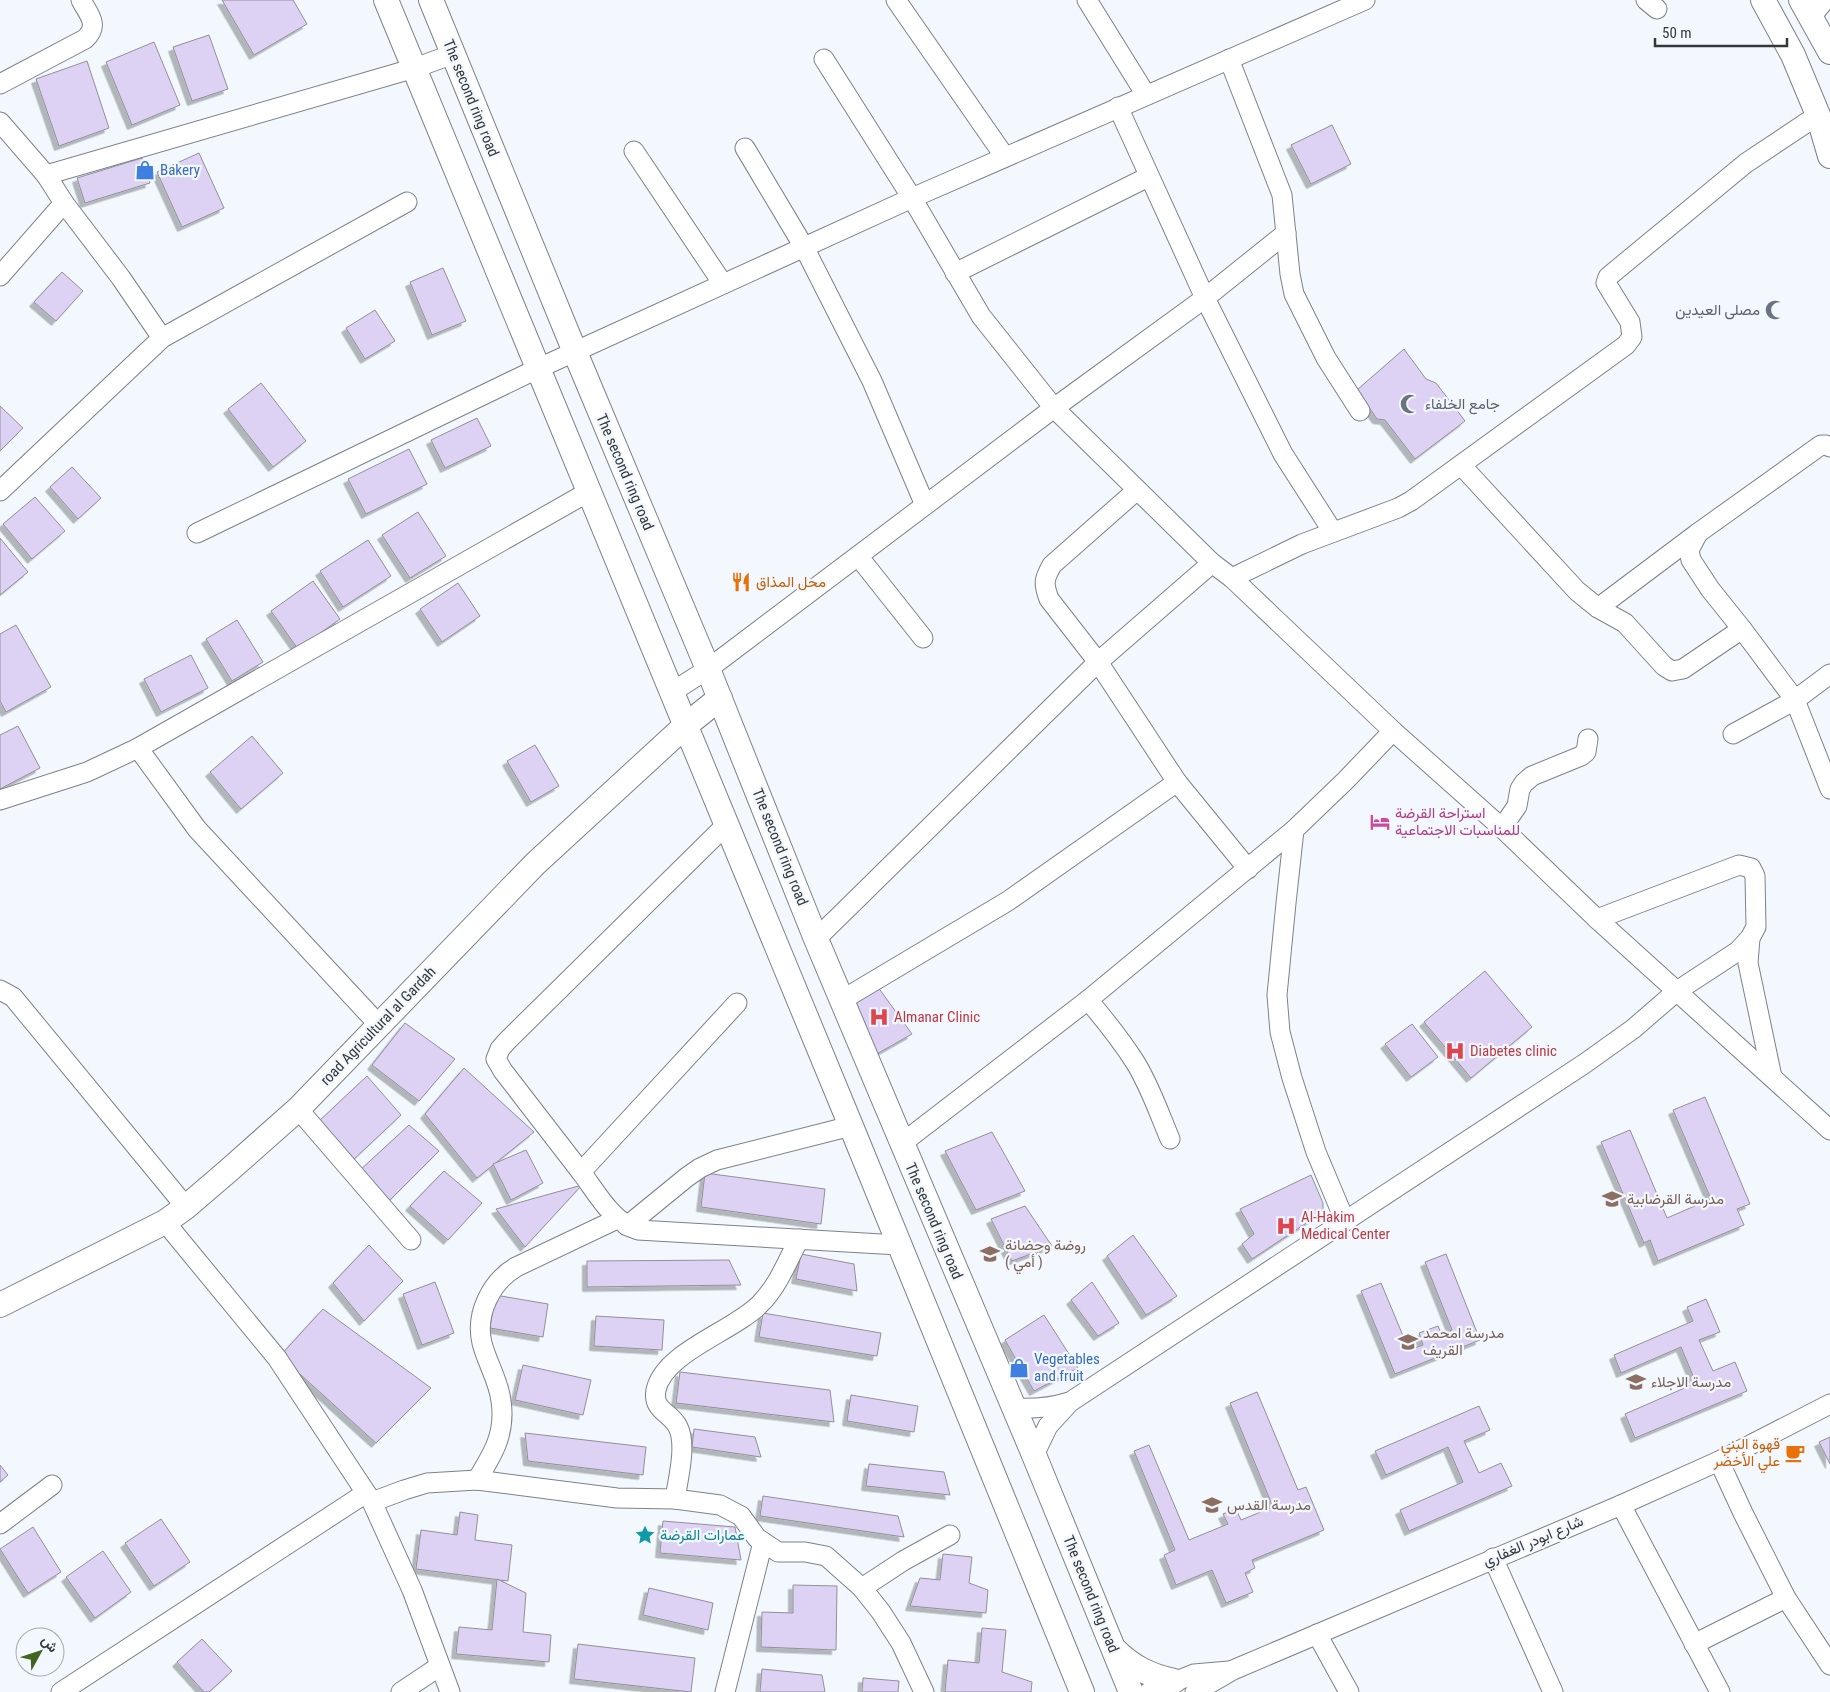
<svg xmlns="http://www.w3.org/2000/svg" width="1830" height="1692" viewBox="0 0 1830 1692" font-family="'Roboto Condensed',Vazirmatn,sans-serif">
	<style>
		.building { fill: #ded2f4; stroke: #928f98; filter: url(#shadow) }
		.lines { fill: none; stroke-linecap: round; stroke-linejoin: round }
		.minor-casing { stroke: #7c8289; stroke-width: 21 }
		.major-casing { stroke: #7c8289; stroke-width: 26 }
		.minor { stroke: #fff; stroke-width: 19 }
		.major { stroke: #fff; stroke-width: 24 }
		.labels { text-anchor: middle; stroke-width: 4.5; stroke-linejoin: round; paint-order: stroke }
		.street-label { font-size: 15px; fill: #35383b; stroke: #f2f8fe }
		.shop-label { font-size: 15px; fill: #366cbe; stroke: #f2f8fe; text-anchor: start }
		.worship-label { font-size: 15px; fill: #5b616d; stroke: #f2f8fe; text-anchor: end }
		.food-label { font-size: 15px; fill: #c56008; stroke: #f2f8fe; text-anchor: start }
		.hotel-label { font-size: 15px; fill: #b23c85; stroke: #f2f8fe; text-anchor: start }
		.health-label { font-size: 15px; fill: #be3a42; stroke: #f2f8fe; text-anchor: start }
		.education-label { font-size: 15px; fill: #785e54; stroke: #f2f8fe; text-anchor: start }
		.culture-label { font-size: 15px; fill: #0d838f; stroke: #f2f8fe; text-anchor: start }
	</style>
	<defs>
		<filter id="shadow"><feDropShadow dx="-4.5" dy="4.5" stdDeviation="0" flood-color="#0004"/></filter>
	</defs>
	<rect width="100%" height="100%" fill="#f2f8fe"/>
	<g class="building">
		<polygon points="222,0 293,0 307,24 254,55"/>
		<polygon points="209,35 228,89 192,101 173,47"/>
		<polygon points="154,42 180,105 132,125 106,62"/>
		<polygon points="87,61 109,128 59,146 36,79"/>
		<polygon points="1332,125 1351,164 1311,184 1291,145"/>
		<polygon points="199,153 224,208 182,227 157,172"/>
		<polygon points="142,158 150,183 85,203 77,178"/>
		<polygon points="443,268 466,321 432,335 410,282"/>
		<polygon points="62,272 83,291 56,321 34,302"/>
		<polygon points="375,310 395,341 365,359 346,328"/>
		<polygon points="1404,349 1426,379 1436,383 1465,421 1415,459 1385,420 1377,419 1357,390"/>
		<polygon points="261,383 306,441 273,467 228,409"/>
		<polygon points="0,406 23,428 0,451"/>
		<polygon points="477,418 491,446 445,468 431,440"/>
		<polygon points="409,449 427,484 366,514 348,479"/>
		<polygon points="72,467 101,498 78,519 50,487"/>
		<polygon points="35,497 65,531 32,559 3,524"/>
		<polygon points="418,512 446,556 410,578 382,535"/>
		<polygon points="0,538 28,572 0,595"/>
		<polygon points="368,540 391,576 343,607 320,571"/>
		<polygon points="313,581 340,619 298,649 271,611"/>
		<polygon points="458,583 480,616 442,642 420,609"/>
		<polygon points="237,620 263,662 232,681 206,639"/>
		<polygon points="16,625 51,687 6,712 0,701 0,634"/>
		<polygon points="191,655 208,688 161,712 144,679"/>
		<polygon points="18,726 40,768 0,789 0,735"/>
		<polygon points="252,736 283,773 241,809 210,772"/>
		<polygon points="535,745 559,786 531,802 507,761"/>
		<polygon points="1485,971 1532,1027 1471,1078 1424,1022"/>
		<polygon points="875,983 912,1034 875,1055 852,999"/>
		<polygon points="405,1023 455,1059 419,1101 372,1065"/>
		<polygon points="1412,1024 1438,1057 1411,1077 1385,1044"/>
		<polygon points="464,1068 534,1132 477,1178 425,1114"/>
		<polygon points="367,1076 401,1115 352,1161 317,1123"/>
		<polygon points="1705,1097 1750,1204 1737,1209 1744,1225 1658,1261 1650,1240 1644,1243 1601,1142 1630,1130 1667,1218 1711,1199 1673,1110"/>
		<polygon points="409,1125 439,1151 390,1200 358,1172"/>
		<polygon points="992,1132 1025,1191 976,1210 945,1151"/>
		<polygon points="526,1150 543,1183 511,1200 493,1164"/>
		<polygon points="444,1171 482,1203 448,1240 410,1206"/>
		<polygon points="705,1173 825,1189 821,1224 701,1207"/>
		<polygon points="1311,1175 1323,1203 1323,1212 1252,1259 1242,1244 1254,1234 1240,1209"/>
		<polygon points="582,1185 525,1247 496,1209"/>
		<polygon points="1025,1206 1052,1246 1012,1261 991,1219"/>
		<polygon points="1133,1235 1177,1296 1146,1315 1107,1256"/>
		<polygon points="369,1245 403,1281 364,1321 333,1283"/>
		<polygon points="801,1254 854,1264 857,1291 796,1279"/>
		<polygon points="1446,1254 1480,1340 1395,1374 1361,1291 1381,1283 1409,1350 1423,1345 1419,1333 1438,1326 1442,1335 1452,1330 1425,1262"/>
		<polygon points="729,1260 741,1285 587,1287 587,1261"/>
		<polygon points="435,1282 454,1333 422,1345 403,1294"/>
		<polygon points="1092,1282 1119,1323 1098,1336 1071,1300"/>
		<polygon points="495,1295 548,1304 543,1337 490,1328"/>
		<polygon points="1706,1299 1720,1332 1699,1340 1713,1371 1735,1362 1747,1391 1635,1438 1625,1414 1696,1383 1681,1347 1621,1373 1614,1355 1693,1321 1687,1307"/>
		<polygon points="323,1309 431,1388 376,1443 280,1356"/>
		<polygon points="763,1313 881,1333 877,1356 759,1337"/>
		<polygon points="1044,1315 1078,1368 1034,1391 1005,1340"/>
		<polygon points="596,1316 664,1320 662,1350 594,1346"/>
		<polygon points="523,1365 591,1380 583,1415 515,1400"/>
		<polygon points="680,1372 830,1390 834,1422 676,1403"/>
		<polygon points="1257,1392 1298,1490 1306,1487 1324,1530 1252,1560 1255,1568 1245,1573 1253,1592 1226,1603 1212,1570 1176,1585 1164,1555 1175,1550 1134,1451 1149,1445 1189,1540 1228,1524 1223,1514 1236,1509 1241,1520 1273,1507 1230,1403"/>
		<polygon points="851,1395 918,1406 914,1432 847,1421"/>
		<polygon points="1479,1406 1490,1430 1464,1441 1479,1473 1501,1463 1512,1486 1409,1531 1400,1510 1463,1482 1448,1447 1386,1475 1375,1451"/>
		<polygon points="694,1429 755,1437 761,1457 692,1447"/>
		<polygon points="525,1433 646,1447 643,1475 528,1461"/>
		<polygon points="1830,1437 1830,1464 1819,1442"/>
		<polygon points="869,1464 944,1472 950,1495 866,1486"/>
		<polygon points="0,1465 8,1475 0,1482"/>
		<polygon points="763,1496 898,1516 904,1537 760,1516"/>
		<polygon points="460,1512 478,1515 475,1540 512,1545 508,1581 416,1569 421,1530 457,1535"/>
		<polygon points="161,1519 190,1562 154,1586 125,1543"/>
		<polygon points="663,1521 735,1527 741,1560 660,1553"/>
		<polygon points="33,1527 61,1572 28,1593 0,1549"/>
		<polygon points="103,1551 131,1592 95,1618 66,1577"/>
		<polygon points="943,1554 972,1557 969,1583 988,1590 986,1613 910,1606 920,1578 940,1580"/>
		<polygon points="497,1579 526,1593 523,1632 551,1635 549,1662 456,1654 459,1627 492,1630"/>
		<polygon points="793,1585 837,1586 836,1650 761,1647 762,1612 793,1613"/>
		<polygon points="649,1588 713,1603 708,1630 643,1615"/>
		<polygon points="982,1628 1006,1630 1002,1672 1032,1682 1031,1692 945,1692 948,1660 979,1663"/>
		<polygon points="202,1639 232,1671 209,1692 204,1692 177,1662"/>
		<polygon points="578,1644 695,1658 691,1692 574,1679"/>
		<polygon points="762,1669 822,1675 825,1692 760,1692"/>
		<polygon points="863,1678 899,1681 898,1692 862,1692"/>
	</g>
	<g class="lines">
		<defs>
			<g id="minor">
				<polyline points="896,0 1005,157"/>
				<polyline points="1087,0 1146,95"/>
				<polyline points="1646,0 1657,9"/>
				<polyline points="1811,17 1825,0"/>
				<polyline points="824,59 912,198 981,316 1054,408 1212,563 1232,578 1393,731 1502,828 1597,919 1830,1130"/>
				<polyline points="1229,59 1282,195 1290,274 1294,294 1326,358 1360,411"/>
				<path d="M 0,84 L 85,39 C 100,25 89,15 81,0"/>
				<polyline points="1118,107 1205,298 1283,454 1333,532"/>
				<polyline points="0,122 46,175 64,203 121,278 162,338"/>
				<polyline points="745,148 804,247 872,381 925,505"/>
				<polyline points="634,151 723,284"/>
				<polyline points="46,175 415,68 453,54"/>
				<polyline points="955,273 1148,177"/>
				<polyline points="0,276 64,203"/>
				<polyline points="1461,465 1577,591 1598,608 1625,623 1664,666 1672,671 1683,669 1742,629"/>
				<path d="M 1137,490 L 1052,565 C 1044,579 1043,583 1049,599 L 1098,662 L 1177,782 L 1248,869"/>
				<polyline points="0,491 162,338 407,202"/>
				<polyline points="197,533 539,368 912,198 1365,0"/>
				<polyline points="1698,533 1689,550 1691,560 1710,589 1742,629 1795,700 1830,789"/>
				<polyline points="858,556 923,638"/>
				<polyline points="1232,578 1302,544 1398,508 1411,501 1626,345 1632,337 1630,322 1606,283 1608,277 1746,163 1818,115"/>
				<polyline points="1598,608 1698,533 1821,445 1826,445 1830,447"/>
				<polyline points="672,692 708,669 1054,408 1205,298 1286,233"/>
				<polyline points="1733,734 1795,700 1830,674"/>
				<polyline points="138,748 197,829 379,1025"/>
				<polyline points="0,800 87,772 138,748 590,491"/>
				<polyline points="726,825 507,1041 500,1049 496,1059 503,1071 581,1172 737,1003"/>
				<polyline points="1502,828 1517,806 1520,789 1524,783 1532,776 1581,756 1586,752 1588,739"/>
				<polyline points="1750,938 1748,963 1772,1077"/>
				<polyline points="816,939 1098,662 1212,563"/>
				<polyline points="0,990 13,997 186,1207"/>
				<polyline points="842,1000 1008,901 1177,782"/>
				<path d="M 1088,1000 C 1105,1020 1121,1040 1135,1062 C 1150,1086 1159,1113 1170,1139"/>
				<polyline points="298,1109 411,1240"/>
				<polyline points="901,1144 1088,1000 1294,830"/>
				<path d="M 581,1172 C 597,1193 612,1222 638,1230 L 899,1245"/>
				<polyline points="1345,1221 1316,1152 1292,1078 1280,1032 1277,995 1286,903 1294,830 1346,780 1393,731"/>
				<polyline points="165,1222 277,1358 372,1502 412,1590 450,1692"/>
				<polyline points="627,1226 687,1177 700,1168 717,1160 851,1126"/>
				<path d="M 1014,1408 C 1033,1409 1050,1408 1069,1402"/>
				<polyline points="1034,1455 1048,1426 1070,1402 1584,1064 1633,1029 1677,991 1738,951 1750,938 1756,927 1755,876 1751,868 1739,865 1597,919"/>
				<polyline points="1719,1461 1743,1513 1786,1598 1830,1665"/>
				<path d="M 477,1480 C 493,1454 506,1433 501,1401 C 499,1381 487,1363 482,1343 C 475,1314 491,1282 516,1267 L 617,1219"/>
				<path d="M 675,1499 C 678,1479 687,1445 678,1427 C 671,1412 652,1411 656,1390 C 664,1352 734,1331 760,1304 C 778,1286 787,1262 799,1239"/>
				<polyline points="372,1502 404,1490 427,1483 477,1480 617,1498 675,1499 720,1505 741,1516 757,1538 778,1552 805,1552 826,1556 862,1588 881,1612 901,1643 924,1692"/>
				<polyline points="1621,1505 1720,1692"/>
				<polyline points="0,1524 52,1485"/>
				<polyline points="1493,1558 1553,1692"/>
				<polyline points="862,1588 903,1561 950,1535"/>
				<polyline points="1317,1634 1349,1692"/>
				<polyline points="1694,1644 1786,1598"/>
				<polyline points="61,1692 366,1493"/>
				<polyline points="401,1692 440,1666"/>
				<polyline points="725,1692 763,1542"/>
				<polyline points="1149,1692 1194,1674 1229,1671"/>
				<polyline points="1195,1692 1233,1670 1621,1505 1719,1461 1830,1404"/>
			</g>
			<g id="major">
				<polyline points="386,0 851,1126 1082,1692"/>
				<polyline points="431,0 575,352 708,669 816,939 1034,1455 1131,1692"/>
				<polyline points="1763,0 1793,55 1818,115 1830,156"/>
				<polyline points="1801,0 1830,52"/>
				<polyline points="0,1305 165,1222 186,1207 228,1171 298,1109 535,864 685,726 720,698"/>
				<path d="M 1115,1650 C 1132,1667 1150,1676 1174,1681"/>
			</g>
		</defs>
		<use href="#minor" class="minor-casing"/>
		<use href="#major" class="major-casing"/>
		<use href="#minor" class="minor"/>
		<use href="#major" class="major"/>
	</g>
	<defs>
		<symbol id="shop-bare" viewBox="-9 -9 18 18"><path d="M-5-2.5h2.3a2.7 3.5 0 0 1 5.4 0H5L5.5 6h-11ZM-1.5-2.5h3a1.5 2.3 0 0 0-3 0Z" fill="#3f7fe0" stroke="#f2f8fe" stroke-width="2.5" paint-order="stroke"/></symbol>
		<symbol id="mosque-bare" viewBox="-9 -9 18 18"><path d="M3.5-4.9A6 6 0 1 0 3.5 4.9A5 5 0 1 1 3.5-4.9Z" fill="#6b7280" stroke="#f2f8fe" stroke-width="2.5" paint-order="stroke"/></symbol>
		<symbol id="restaurant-bare" viewBox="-9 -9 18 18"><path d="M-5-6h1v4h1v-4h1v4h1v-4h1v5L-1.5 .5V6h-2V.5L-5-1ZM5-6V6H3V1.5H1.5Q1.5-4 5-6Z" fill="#e8710a" stroke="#f2f8fe" stroke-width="2.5" paint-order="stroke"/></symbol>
		<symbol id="hotel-bare" viewBox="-9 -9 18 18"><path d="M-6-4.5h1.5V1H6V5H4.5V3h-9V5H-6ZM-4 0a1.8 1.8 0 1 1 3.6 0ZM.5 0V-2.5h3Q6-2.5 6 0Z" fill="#d1479c" stroke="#f2f8fe" stroke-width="2.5" paint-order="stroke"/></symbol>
		<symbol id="hospital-bare" viewBox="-9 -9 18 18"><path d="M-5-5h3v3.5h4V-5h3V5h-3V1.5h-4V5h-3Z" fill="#e0444e" stroke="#f2f8fe" stroke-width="2.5" paint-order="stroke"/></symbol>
		<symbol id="school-bare" viewBox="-9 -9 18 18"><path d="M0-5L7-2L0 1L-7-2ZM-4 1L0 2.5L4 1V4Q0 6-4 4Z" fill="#8d6e63" stroke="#f2f8fe" stroke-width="2.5" paint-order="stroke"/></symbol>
		<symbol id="cafe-bare" viewBox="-9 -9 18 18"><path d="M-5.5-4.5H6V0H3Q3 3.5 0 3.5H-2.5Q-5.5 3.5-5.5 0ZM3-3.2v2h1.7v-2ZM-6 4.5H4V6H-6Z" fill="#e8710a" stroke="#f2f8fe" stroke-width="2.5" paint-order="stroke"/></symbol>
		<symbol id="sight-bare" viewBox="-9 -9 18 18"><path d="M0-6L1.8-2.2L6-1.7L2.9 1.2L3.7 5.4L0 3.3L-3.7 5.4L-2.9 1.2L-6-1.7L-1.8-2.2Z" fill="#0f9aa8" stroke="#f2f8fe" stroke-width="2.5" paint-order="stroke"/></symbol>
	</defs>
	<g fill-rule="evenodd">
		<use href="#shop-bare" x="131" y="156" width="28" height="28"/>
		<use href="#mosque-bare" x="1761" y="296" width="28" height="28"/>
		<use href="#mosque-bare" x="1396" y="390" width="28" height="28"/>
		<use href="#restaurant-bare" x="727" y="568" width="28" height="28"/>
		<use href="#hotel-bare" x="1366" y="808" width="28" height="28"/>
		<use href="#hospital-bare" x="865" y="1003" width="28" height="28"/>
		<use href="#hospital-bare" x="1441" y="1037" width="28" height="28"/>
		<use href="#school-bare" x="1598" y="1185" width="28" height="28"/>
		<use href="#hospital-bare" x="1272" y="1212" width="28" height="28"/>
		<use href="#school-bare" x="976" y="1240" width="28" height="28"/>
		<use href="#school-bare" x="1394" y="1328" width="28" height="28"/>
		<use href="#shop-bare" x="1005" y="1354" width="28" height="28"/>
		<use href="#school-bare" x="1622" y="1368" width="28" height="28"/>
		<use href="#cafe-bare" x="1781" y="1439" width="28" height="28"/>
		<use href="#school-bare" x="1198" y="1491" width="28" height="28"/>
		<use href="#sight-bare" x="631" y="1521" width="28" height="28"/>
	</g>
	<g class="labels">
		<g class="street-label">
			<text transform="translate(471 98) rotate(68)" y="5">The second ring road</text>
			<text transform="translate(625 472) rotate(67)" y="5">The second ring road</text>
			<text transform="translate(780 847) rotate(68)" y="5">The second ring road</text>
			<text transform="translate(378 1026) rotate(-46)" y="5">road Agricultural al Gardah</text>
			<text transform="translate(934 1221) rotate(67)" y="5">The second ring road</text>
			<text transform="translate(1533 1541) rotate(-23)" y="5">شارع ابودر الغفاري</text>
			<text transform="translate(1091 1594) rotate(68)" y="5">The second ring road</text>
		</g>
		<g class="shop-label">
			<text x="160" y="175">Bakery</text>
			<text x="1034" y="1364">Vegetables<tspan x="1034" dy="17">and fruit</tspan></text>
		</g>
		<g class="worship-label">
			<text x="1760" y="315">مصلى العيدين</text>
			<text x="1425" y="409" text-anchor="start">جامع الخلفاء</text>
		</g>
		<g class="food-label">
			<text x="756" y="587">محل المذاق</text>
			<text x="1780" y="1449" text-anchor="end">قهوة البني<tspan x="1780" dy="17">علي الأخضر</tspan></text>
		</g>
		<g class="hotel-label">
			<text x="1395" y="818">استراحة القرضة<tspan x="1395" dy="17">للمناسبات الاجتماعية</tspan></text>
		</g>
		<g class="health-label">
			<text x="894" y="1022">Almanar Clinic</text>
			<text x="1470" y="1056">Diabetes clinic</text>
			<text x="1301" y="1222">Al-Hakim<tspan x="1301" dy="17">Medical Center</tspan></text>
		</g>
		<g class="education-label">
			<text x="1627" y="1204">مدرسة القرضابية</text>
			<text x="1005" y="1250">روضة وحضانة<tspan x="1005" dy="17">( أمي )</tspan></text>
			<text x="1423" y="1338">مدرسة امحمد<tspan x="1423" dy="17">القريف</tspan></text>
			<text x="1651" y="1387">مدرسة الاجلاء</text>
			<text x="1227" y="1510">مدرسة القدس</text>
		</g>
		<g class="culture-label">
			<text x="660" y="1540">عمارات القرضة</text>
		</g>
	</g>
	<g transform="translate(40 1652) rotate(50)"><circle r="24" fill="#f2f8fe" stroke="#a6abb0"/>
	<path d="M0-4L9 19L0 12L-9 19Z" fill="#3f651e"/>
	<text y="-8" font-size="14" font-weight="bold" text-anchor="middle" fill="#35383b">ش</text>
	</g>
	<path d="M1655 38v8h132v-8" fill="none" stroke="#35383b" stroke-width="2.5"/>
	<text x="1662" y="38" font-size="15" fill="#35383b" stroke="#f2f8fe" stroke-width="4" paint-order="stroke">50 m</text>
</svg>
